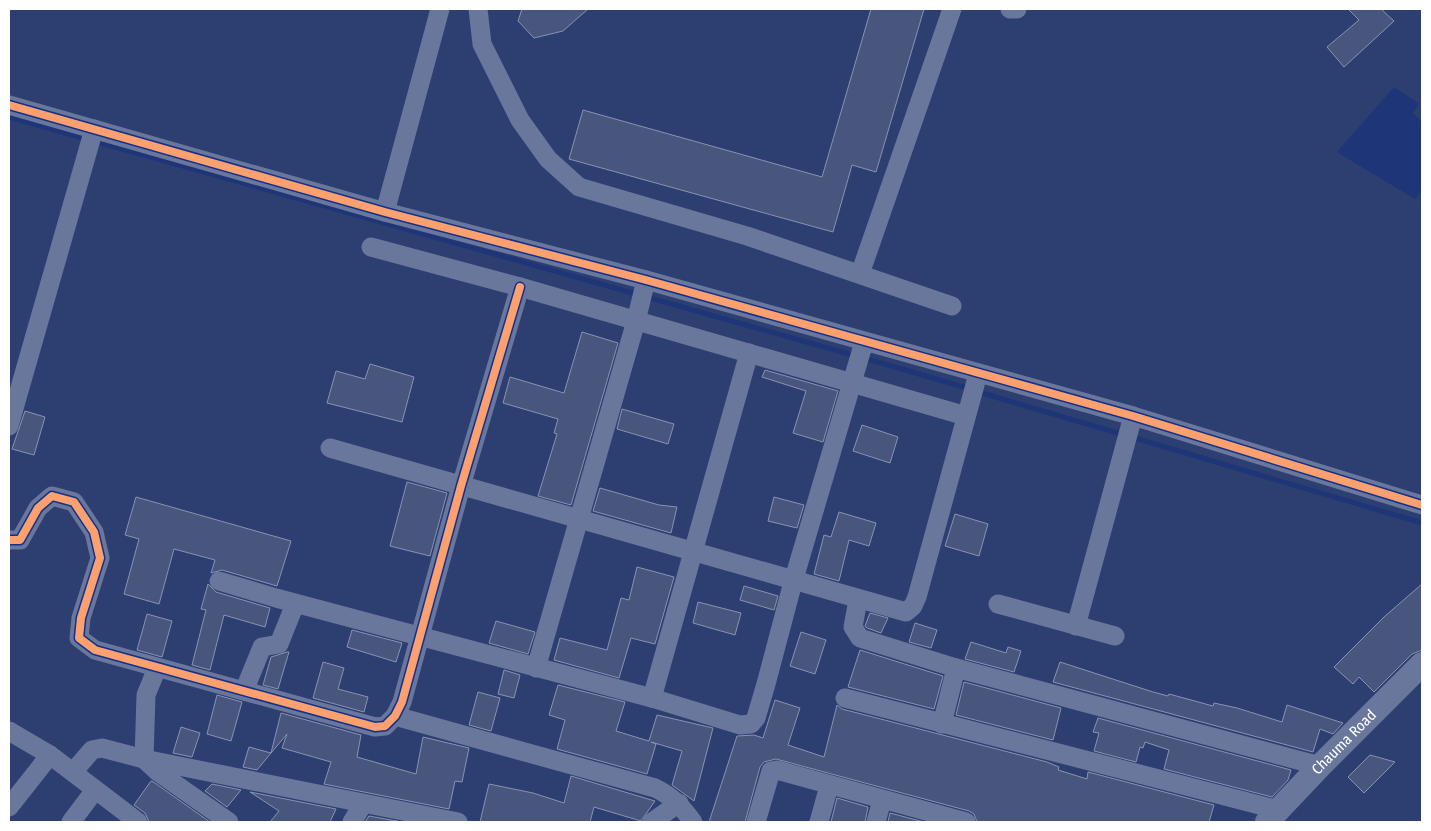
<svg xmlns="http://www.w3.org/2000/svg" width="1431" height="831" viewBox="0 0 1431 831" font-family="'Fira Sans Condensed',sans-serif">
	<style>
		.water { fill: #1e3577 }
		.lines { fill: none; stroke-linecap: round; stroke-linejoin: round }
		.stream { stroke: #1e3577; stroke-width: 5 }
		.building { fill: #48567e; stroke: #8893b3 }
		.minor { stroke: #69779c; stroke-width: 19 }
		.tertiary { stroke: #69779c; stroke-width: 24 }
		.cycleway-casing { stroke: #12318b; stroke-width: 11 }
		.cycleway { stroke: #fca06f; stroke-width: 8 }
		.labels { text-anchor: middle; stroke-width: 4; stroke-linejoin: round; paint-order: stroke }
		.street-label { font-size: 15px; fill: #fff; stroke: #12318b }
	</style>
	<rect width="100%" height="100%" fill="#2d3e70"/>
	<polygon class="water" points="1394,87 1419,104 1413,113 1422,122 1422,190 1415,199 1337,152"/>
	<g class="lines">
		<g class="stream">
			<polyline points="9,117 83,138"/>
			<polyline points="94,141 856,356"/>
			<polyline points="864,358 967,388"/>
			<polyline points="982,393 1121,434"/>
			<polyline points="1135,438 1422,523"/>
		</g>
	</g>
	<g class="building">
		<polygon points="522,9 588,9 563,31 534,38 518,21"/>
		<polygon points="871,9 924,9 876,172 852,165 833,232 569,159 583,110 822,177"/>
		<polygon points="1348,9 1381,9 1394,21 1344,67 1327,47 1359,20"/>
		<polygon points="582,332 618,343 571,505 538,496 557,434 554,433 558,419 503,403 510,377 564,393"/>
		<polygon points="370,364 414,377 402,422 327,403 336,371 365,379"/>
		<polygon points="765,370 838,391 823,442 793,433 806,391 762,377"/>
		<polygon points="622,409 674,424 668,444 617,429"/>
		<polygon points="25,411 45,417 34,455 12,449"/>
		<polygon points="862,425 898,437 890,463 853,451"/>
		<polygon points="407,482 447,493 430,556 390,546"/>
		<polygon points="600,488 659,505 677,507 671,533 593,511"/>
		<polygon points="136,497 291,541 277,586 222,570 211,573 215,560 174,549 159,604 124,594 139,539 125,535"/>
		<polygon points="774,497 804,505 797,528 768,521"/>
		<polygon points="839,512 876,523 869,546 849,540 839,581 814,574 824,535 831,537"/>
		<polygon points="955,514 988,524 979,556 945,546"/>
		<polygon points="637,567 674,577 655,644 631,638 619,678 554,660 560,638 607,650 621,598 629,600"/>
		<polygon points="208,584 216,592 270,608 265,627 224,615 210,670 192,665 206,610 201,609"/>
		<polygon points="1422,584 1422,650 1412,654 1374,692 1359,677 1353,684 1334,667 1384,617"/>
		<polygon points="744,586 778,596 774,610 740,600"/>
		<polygon points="698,602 741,613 735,635 693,623"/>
		<polygon points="870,613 888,618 881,633 867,628 865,626"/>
		<polygon points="147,614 172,621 162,657 137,650"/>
		<polygon points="496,621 535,632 528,654 489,643"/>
		<polygon points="915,623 937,630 931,648 909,642"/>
		<polygon points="352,630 402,643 396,662 347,647"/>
		<polygon points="801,632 826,640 815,674 790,666"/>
		<polygon points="971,642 1006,653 1008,647 1021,651 1014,672 965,659"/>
		<polygon points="860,650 943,676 934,709 848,687"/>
		<polygon points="287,652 289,652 278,689 263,685 271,657"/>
		<polygon points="323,662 344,668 338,689 368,697 364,712 313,698"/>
		<polygon points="1060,662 1153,692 1168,696 1169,694 1213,706 1214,703 1237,708 1282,722 1287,705 1343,723 1333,734 1320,729 1313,752 1053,682"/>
		<polygon points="504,670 520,675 514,698 498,694"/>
		<polygon points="964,682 1061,708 1053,740 956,715"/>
		<polygon points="558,685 625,702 616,731 642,739 649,741 657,715 713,728 694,801 672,785 682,751 651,742 656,744 647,774 557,749 565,720 549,715"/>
		<polygon points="478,692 500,698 491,731 469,725"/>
		<polygon points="217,695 242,702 231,741 207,734"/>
		<polygon points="775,700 800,708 788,745 824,757 837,705 842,709 1047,762 1059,767 1058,770 1087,779 1088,772 1214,805 1209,822 977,822 974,814 969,811 776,759 764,762 760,767 745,822 709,822 737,736 754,735 763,738"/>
		<polygon points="281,713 361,735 357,757 416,774 423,737 469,748 462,782 455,781 449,809 324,784 331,762 282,748 287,734 271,753"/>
		<polygon points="1098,718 1291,770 1288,780 1272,797 1164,769 1169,750 1145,742 1143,748 1140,747 1136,762 1094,751 1099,733 1093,732"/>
		<polygon points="181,727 200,733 192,757 173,753"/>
		<polygon points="249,747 271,753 257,770 243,767"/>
		<polygon points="1370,755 1395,762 1364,793 1348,777"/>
		<polygon points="571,776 655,801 641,821 594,807 590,822 480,822 489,784 533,793 564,803"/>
		<polygon points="151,781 152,781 210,822 149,822 145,813 134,805"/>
		<polygon points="212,784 241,790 227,807 205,791"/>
		<polygon points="250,792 336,809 330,822 270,822 279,811"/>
		<polygon points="837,798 868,807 865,822 831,822"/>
		<polygon points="890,813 924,822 888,822"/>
		<polygon points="369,816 402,822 365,822"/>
	</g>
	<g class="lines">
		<g class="minor">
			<polyline points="478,9 482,44 520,120 548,159 579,187 747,236 952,306"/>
			<polyline points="1010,9 1017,9"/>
			<polyline points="9,105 385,212 646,280 1133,416 1422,505"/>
			<polyline points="385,212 440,9"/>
			<polyline points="371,247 520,287 966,416"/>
			<polyline points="860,274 952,9"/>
			<polyline points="9,426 94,129"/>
			<polyline points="330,448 906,612 913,606 917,597 978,374"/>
			<polyline points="9,540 20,540 38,508 52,496 74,502 94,532 100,558 81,618 79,638 95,650 375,727 385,726 395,716 402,702 461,486 520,287"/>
			<polyline points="219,581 276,598 652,698 740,725 751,724 756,718 766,684 793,582 864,342"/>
			<polyline points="858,600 853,627 860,638 956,668"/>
			<polyline points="998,604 1115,636"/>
			<polyline points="1076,626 1133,416"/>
			<polyline points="157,668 146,695 144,759 158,772 229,822"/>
			<polyline points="536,668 636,321 646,280"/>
			<polyline points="244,691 262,647 279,644 295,604"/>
			<polyline points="652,698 749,353"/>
			<polyline points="845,698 1279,810"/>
			<path d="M 395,716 L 655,788 C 672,796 682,807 693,822"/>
			<polyline points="942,724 956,668 1320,766"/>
			<polyline points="9,731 50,755 138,822"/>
			<polyline points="73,772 92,750 102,748 144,759 458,822"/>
			<polyline points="9,807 50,755"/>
			<polyline points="71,822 95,790"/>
			<polyline points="352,822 363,804"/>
			<polyline points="652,822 679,803"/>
			<polyline points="756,822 771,771 777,770 966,822"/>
			<polyline points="819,822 829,786"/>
			<polyline points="876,822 882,800"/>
		</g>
		<path class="tertiary" id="s1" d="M 1267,822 L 1320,766 L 1422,664"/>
		<defs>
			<g id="cycleway">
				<polyline points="9,105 385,212 646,280 1133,416 1422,505"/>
				<polyline points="9,540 20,540 38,508 52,496 74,502 94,532 100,558 81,618 79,638 95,650 375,727 385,726 395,716 402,702 461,486 520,287"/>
			</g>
		</defs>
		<use href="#cycleway" class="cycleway-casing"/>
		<use href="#cycleway" class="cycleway"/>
	</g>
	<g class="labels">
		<g class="street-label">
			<text dy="5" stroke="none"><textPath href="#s1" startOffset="111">Chauma Road</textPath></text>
		</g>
	</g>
	<rect width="1431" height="831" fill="none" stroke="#ffffff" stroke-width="20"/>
</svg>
